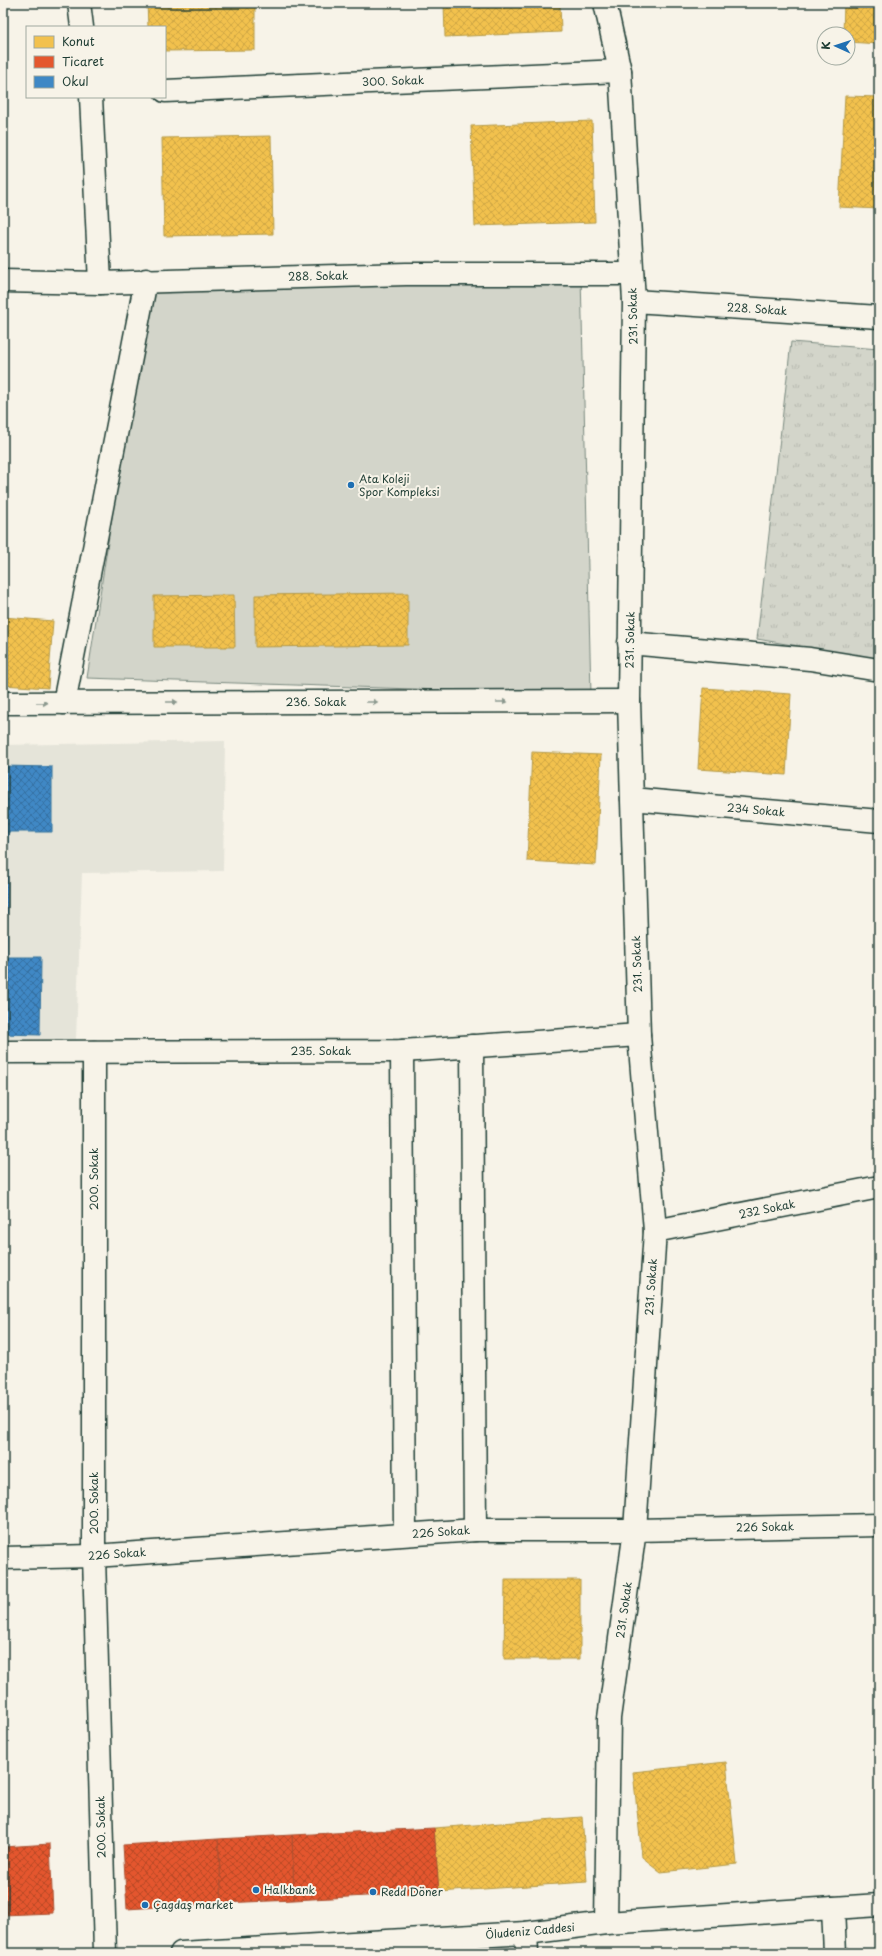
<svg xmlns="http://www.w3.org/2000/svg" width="882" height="1956" viewBox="0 0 882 1956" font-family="'Playpen Sans',sans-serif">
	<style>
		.built { fill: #e5e4d9 }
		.grass { fill: url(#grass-tufts); stroke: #79897f }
		.garden { fill: #d3d5ca; stroke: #79897f }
		.homes { fill: url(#homes-cross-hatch); stroke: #b39946 }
		.shops { fill: url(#shops-cross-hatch); stroke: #a94f30 }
		.schools { fill: url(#schools-cross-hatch); stroke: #35729a }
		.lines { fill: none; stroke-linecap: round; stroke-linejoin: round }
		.street-casing { stroke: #1f3d34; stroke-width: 25 }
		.secondary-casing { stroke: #1f3d34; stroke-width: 25 }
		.primary-casing { stroke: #1f3d34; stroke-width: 25 }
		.street { stroke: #f7f3e8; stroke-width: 22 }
		.secondary { stroke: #f7f3e8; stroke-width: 22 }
		.primary { stroke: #f7f3e8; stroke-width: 22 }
		.oneway { fill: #8b988e }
		.poi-dot { fill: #1f6fb2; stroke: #f7f3e8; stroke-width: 1.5 }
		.labels { text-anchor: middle; stroke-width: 4; stroke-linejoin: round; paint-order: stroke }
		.street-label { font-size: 11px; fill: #1f3d34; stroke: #f7f3e8 }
		.poi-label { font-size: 11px; fill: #1f3d34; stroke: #f7f3e8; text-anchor: start }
	</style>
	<defs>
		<pattern id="grass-tufts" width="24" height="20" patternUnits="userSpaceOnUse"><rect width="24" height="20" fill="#d3d5ca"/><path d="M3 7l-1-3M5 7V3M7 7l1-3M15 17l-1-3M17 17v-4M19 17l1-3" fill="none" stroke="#b5b8ae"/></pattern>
		<pattern id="homes-cross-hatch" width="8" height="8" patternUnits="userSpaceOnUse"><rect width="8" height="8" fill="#f2c14e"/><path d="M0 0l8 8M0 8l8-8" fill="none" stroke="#cfa745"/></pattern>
		<pattern id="shops-cross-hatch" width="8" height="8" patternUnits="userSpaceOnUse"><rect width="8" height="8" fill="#e4572e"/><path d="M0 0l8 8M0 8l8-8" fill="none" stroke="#b84928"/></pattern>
		<pattern id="schools-cross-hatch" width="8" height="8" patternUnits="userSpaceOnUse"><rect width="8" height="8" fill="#3f88c5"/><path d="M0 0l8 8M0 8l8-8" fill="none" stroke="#3470a1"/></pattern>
	</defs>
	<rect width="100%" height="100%" fill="#f7f3e8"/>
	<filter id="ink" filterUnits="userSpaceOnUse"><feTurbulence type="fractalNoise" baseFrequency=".025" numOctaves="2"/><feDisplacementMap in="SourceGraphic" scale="8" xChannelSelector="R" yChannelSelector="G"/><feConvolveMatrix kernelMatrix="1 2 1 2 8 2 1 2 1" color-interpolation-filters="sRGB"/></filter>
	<g filter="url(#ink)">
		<polygon class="built" points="225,741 223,871 82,873 76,1039 3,1039 3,745"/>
		<polygon class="grass" points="791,342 879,349 879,660 757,639"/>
		<polygon class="garden" points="581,276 591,695 87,678 147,291"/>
		<g class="homes">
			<polygon points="147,3 255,3 255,50 165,51 165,27 148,27"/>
			<polygon points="444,3 560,3 561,32 445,37"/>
			<polygon points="844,3 879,3 879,44 848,42 848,34 843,34"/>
			<polygon points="845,96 879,97 879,209 839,207"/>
			<polygon points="592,121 595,222 475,226 471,126"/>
			<polygon points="271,136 273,234 164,236 162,138"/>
			<polygon points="408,593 408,645 255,647 255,595"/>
			<polygon points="234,595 235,647 154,647 154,596"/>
			<polygon points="3,617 53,621 48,688 3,685"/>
			<polygon points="703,688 791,694 786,775 698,769"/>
			<polygon points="532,752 601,755 596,865 527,861"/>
			<polygon points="505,1580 580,1580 580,1659 504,1659"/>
			<polygon points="726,1762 737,1864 661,1872 642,1857 633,1772"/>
			<polygon points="582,1817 587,1882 439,1892 434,1828"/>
		</g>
		<g class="shops">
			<polygon points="434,1828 439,1892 294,1900 292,1835"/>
			<polygon points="292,1835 294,1900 222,1903 218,1839"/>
			<polygon points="218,1839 222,1903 127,1909 123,1845"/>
			<polygon points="50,1844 53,1913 3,1915 3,1847"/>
		</g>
		<polygon class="schools" points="3,766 52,767 52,832 8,832 7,957 41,957 40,1035 3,1034"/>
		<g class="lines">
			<defs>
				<g id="street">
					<polyline points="79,3 82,27"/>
					<polyline points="605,3 620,71 634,301 629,701 639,1035 655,1231 635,1530 609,1718 606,1923"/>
					<polyline points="165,91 620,71"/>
					<polyline points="91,97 100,283"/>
					<polyline points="3,281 100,283 406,274 632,274"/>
					<polyline points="634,301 879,317"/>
					<polyline points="629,643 810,659 879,670"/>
					<polyline points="3,703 629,701"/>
					<polyline points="64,703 146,280"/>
					<polyline points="632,799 879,821"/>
					<polyline points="472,1046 475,1530"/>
					<polyline points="402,1051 405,1534"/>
					<polyline points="3,1052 402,1051 639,1035"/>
					<polyline points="94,1052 94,1556 105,1953"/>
					<polyline points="655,1231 879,1187"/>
					<polyline points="3,1558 94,1556 475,1530 635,1530 879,1525"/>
					<polyline points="833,1908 835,1953"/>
				</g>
				<polyline id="secondary" points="526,1933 527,1953"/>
				<polyline id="primary" points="181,1953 526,1933 606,1923 879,1905"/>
			</defs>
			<use href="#street" class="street-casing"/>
			<use href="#secondary" class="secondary-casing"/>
			<use href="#primary" class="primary-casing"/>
			<use href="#street" class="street"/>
			<use href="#secondary" class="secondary"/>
			<use href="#primary" class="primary"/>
		</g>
		<defs><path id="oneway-solid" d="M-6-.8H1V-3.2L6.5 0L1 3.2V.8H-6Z"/></defs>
		<g class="oneway">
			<use href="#oneway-solid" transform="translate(172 702)"/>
			<use href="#oneway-solid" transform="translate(372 702)"/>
			<use href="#oneway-solid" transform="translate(502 702)"/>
			<use href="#oneway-solid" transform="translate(42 703)"/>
		</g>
	</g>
	<g class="poi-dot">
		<circle cx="351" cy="485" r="4"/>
		<circle cx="256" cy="1890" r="4"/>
		<circle cx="373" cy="1892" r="4"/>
		<circle cx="145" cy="1905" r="4"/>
	</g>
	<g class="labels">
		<g class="street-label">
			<text transform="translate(393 81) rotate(-2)" y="4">300. Sokak</text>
			<text transform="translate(318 276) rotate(-1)" y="4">288. Sokak</text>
			<text transform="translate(757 309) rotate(4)" y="4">228. Sokak</text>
			<text transform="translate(633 316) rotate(-91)" y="4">231. Sokak</text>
			<text transform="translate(630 640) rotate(-89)" y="4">231. Sokak</text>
			<text x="316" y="706">236. Sokak</text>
			<text transform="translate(756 810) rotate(5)" y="4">234 Sokak</text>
			<text transform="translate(637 964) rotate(-92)" y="4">231. Sokak</text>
			<text x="321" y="1055">235. Sokak</text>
			<text transform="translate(94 1179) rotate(-90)" y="4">200. Sokak</text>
			<text transform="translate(767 1209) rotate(-11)" y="4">232 Sokak</text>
			<text transform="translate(651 1287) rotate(-86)" y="4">231. Sokak</text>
			<text transform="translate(94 1503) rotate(-90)" y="4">200. Sokak</text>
			<text transform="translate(765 1527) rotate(-1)" y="4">226 Sokak</text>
			<text transform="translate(441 1532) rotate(-4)" y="4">226 Sokak</text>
			<text transform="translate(117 1554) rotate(-4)" y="4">226 Sokak</text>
			<text transform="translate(624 1610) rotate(-82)" y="4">231. Sokak</text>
			<text transform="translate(101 1827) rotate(-91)" y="4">200. Sokak</text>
			<text transform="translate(530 1931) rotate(-5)" y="4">Öludeniz Caddesi</text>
		</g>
		<g class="poi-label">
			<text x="359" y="483">Ata Koleji<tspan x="359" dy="13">Spor Kompleksi</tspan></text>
			<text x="264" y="1894">Halkbank</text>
			<text x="381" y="1896">Redd Döner</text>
			<text x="153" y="1909">Çagdaş market</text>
		</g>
	</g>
	<rect width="882" height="1956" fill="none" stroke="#f7f3e8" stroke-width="16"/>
	<rect x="8" y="8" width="866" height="1940" fill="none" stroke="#1f3d34" stroke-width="1.5" filter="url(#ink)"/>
	<rect x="26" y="26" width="140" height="72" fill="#f7f3e8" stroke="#a1aaa0"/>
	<rect x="34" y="36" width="20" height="12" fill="#f2c14e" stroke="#a1aaa0"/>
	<text x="62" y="46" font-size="12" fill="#1f3d34">Konut</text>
	<rect x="34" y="56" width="20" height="12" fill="#e4572e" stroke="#a1aaa0"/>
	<text x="62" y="66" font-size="12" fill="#1f3d34">Ticaret</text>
	<rect x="34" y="76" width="20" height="12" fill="#3f88c5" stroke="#a1aaa0"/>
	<text x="62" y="86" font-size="12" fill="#1f3d34">Okul</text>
	<g transform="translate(836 46) rotate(273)"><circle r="19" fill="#f7f3e8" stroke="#a1aaa0"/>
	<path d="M0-3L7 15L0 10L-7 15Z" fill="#1f6fb2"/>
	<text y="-6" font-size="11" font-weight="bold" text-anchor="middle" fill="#1f3d34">K</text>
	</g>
</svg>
